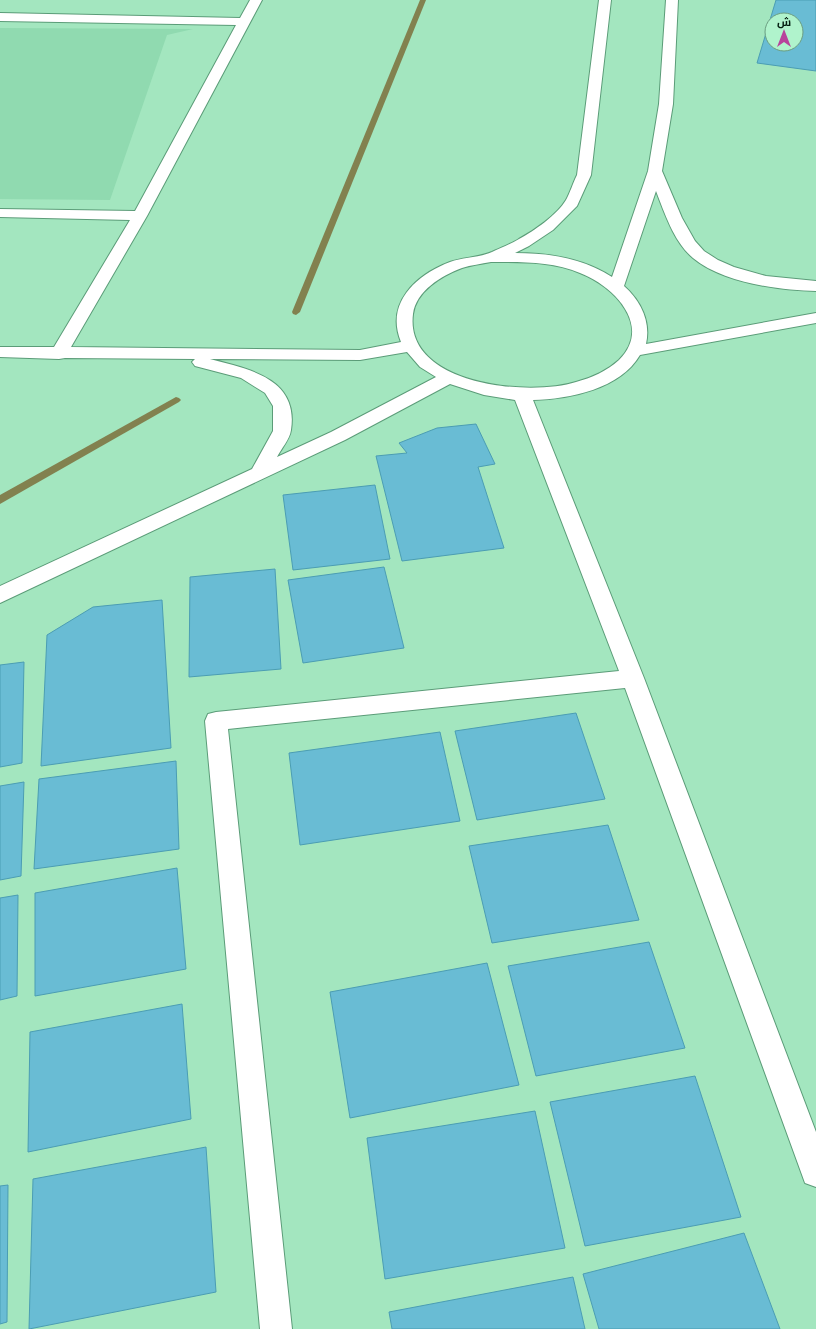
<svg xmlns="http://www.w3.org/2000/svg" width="816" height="1329" viewBox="0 0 816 1329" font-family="'Nunito Sans',Cairo,sans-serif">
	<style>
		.built { fill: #90dab0 }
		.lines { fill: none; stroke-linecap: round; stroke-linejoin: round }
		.stream { fill: #82814f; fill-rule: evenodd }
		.building { fill: #69bcd4; stroke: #4b9db3; fill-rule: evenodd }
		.street-casing { stroke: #5b9c78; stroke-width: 2 }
		.street { fill: #fff; fill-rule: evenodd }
	</style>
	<rect width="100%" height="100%" fill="#a3e6bf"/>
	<polygon class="built" points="0,28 193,29 167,35 110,200 0,199"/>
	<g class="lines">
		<g class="stream">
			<polygon points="420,0 426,0 300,312 296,315 293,314 292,312"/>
			<polygon points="176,397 179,398 181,400 179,402 0,504 0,495"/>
		</g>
	</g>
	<g class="building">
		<path d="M 776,0 L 816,0 L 816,71 L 757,63 ZM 772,20 L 796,20 L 796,44 L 772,44 Z"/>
		<polygon points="476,424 495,464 478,467 504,548 402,561 376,456 407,453 399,443 437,428"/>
		<polygon points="375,485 390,559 293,570 283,495"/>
		<polygon points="384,567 404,648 303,663 288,580"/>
		<polygon points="275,569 281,669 189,677 190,577"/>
		<polygon points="162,600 171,748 41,766 47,635 93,607"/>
		<polygon points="24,662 22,763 0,767 0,665"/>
		<polygon points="576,713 605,799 477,820 455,731"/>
		<polygon points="440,732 460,821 300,845 289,753"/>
		<polygon points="176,761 179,849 34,869 39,779"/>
		<polygon points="24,782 21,876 0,880 0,786"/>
		<polygon points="608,825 639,920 492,943 469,846"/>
		<polygon points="177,868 186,969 35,996 35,893"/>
		<polygon points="18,895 17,996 0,1000 0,898"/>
		<polygon points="649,942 685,1048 536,1076 508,966"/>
		<polygon points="487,963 519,1085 350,1118 330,992"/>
		<polygon points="182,1004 191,1119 28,1152 30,1032"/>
		<polygon points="695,1076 741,1217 585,1246 550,1102"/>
		<polygon points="535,1111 565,1248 385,1279 367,1138"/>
		<polygon points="206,1147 216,1292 29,1329 33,1179"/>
		<polygon points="8,1185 7,1322 0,1324 0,1186"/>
		<polygon points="744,1233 780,1329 599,1329 583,1274"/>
		<polygon points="573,1277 585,1329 392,1329 389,1312"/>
	</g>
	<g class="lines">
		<defs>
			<path id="street" d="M 250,0 L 262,0 L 147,216 L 71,347 L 360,350 L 401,342 C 385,303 416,275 450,262 C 463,257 479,258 492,252 C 500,248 511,244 519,239 C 534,231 557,215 566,200 C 570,193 573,183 577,175 L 599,0 L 611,0 L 591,175 L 577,206 L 553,230 L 529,246 L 515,253 C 549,253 583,258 612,277 L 648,171 L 659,104 L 666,0 L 678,0 L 673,104 L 662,171 L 682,218 L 695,241 L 704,251 L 718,260 L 734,267 L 766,276 L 816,281 L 816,291 C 779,290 723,283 693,258 C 674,242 665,214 656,191 L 624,286 C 641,301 651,322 646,344 L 816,313 L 816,323 L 640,355 C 620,389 570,399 533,400 L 644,678 L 816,1132 L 816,1187 L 805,1183 L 625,688 L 228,729 L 292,1329 L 260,1329 L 205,721 L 208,714 L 216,712 L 619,671 L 515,400 L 484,395 L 450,384 L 345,440 L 0,603 L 0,586 L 252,469 L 273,431 L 273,406 L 265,393 L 241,378 L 195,366 L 192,362 L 195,359 L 65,358 L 59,359 L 0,357 L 0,347 L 54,347 L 130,220 L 0,217 L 0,209 L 135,211 L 236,25 L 0,21 L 0,13 L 240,18 ZM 491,262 C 521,262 552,261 580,273 C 614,286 653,326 619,360 C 607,371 591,378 576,382 C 529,397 404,385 413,314 C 416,291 441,276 462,268 C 471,265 481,264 491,262 ZM 407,352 L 420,367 L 436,377 L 331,432 L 277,457 C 281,449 290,439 291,430 C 299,378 248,369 210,359 L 360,360 Z"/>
		</defs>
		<use href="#street" class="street-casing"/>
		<use href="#street" class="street"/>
	</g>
	<g transform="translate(784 32)"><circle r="19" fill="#b0f3cc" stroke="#6b9e81"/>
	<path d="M0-3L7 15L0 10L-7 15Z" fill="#b8439b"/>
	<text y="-6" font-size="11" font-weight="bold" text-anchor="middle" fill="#041f11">ش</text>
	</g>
</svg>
